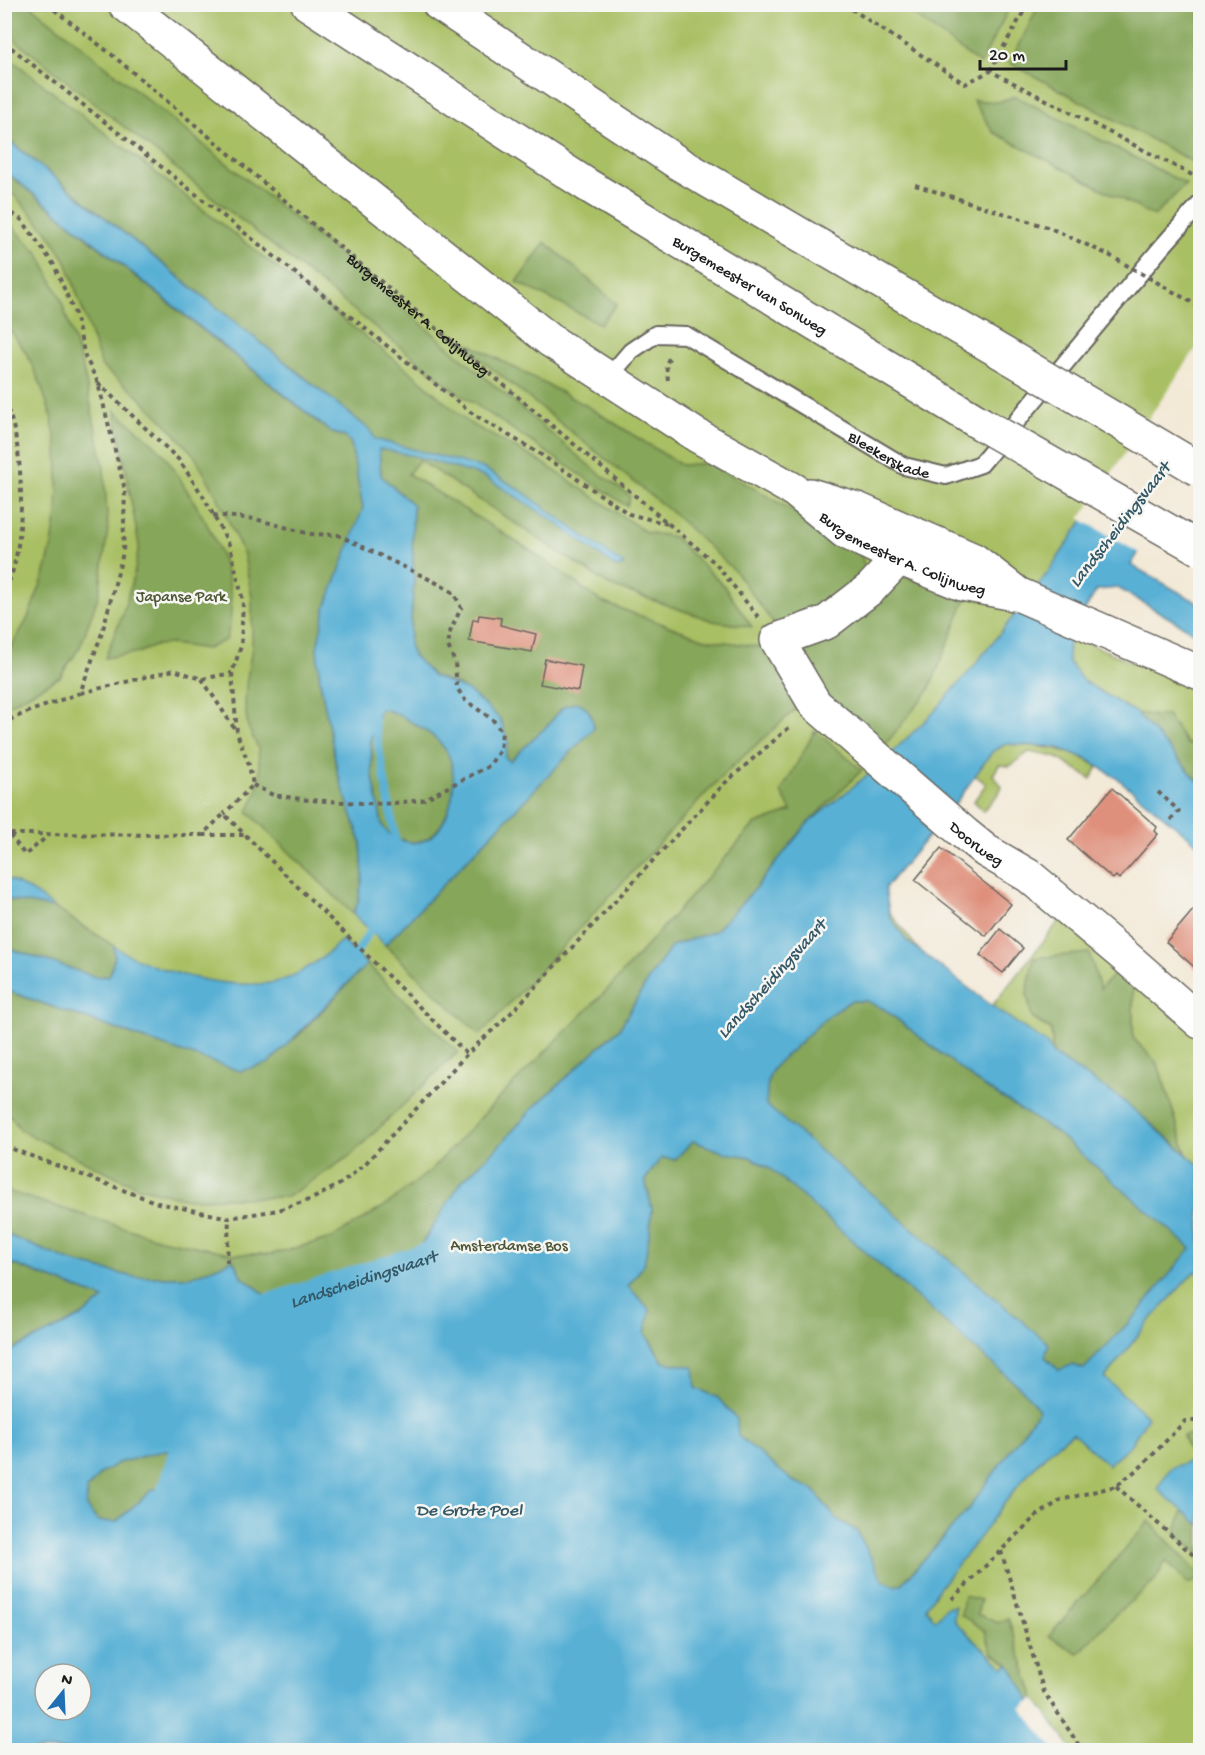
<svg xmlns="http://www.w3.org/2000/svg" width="1205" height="1755" viewBox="0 0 1205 1755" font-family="'Gochi Hand',sans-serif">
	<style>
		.green { fill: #a9bf64; stroke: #626e40; stroke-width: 1.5; fill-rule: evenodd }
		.forest { fill: #86a65a; stroke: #51613b; stroke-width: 1.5 }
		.water { fill: #58b0d5; stroke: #3a6678; stroke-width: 1.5; fill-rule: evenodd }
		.pier { fill: #f3e9d7 }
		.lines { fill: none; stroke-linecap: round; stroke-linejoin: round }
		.stream { stroke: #58b0d5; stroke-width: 8 }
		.canal { stroke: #58b0d5; stroke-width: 30 }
		.building { fill: #df907b }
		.service-casing { stroke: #67645d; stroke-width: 20 }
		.minor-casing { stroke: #67645d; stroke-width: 36 }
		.tertiary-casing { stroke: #67645d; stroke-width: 36 }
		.motorway-casing { stroke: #67645d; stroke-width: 36 }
		.path { stroke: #67645d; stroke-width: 4; stroke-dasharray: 4.5 4.5; stroke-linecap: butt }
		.service { stroke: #fff; stroke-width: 16 }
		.minor { stroke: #fff; stroke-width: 33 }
		.tertiary { stroke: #fff; stroke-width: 33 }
		.motorway { stroke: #fff; stroke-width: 33 }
		.motorway-bridge-casing { stroke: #67645d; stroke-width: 36; stroke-linecap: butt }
		.path-bridge { stroke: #67645d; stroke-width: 4; stroke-dasharray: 4.5 4.5; stroke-linecap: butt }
		.motorway-bridge { stroke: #fff; stroke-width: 33 }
		.labels { text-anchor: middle; stroke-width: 5; stroke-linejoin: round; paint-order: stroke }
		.street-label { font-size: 16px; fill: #1c1c1c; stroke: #f6f6f2 }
		.park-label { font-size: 16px; fill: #4d5535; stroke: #f6f6f2 }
		.water-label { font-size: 18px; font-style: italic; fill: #345766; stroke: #f6f6f2 }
	</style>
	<rect width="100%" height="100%" fill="#f6f6f2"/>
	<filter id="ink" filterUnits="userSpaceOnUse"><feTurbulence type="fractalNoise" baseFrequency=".0167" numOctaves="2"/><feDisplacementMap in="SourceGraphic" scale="12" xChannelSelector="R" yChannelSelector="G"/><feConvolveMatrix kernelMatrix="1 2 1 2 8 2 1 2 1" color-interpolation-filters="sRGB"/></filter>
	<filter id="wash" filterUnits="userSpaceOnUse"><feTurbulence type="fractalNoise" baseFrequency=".008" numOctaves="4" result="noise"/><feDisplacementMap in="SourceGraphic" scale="24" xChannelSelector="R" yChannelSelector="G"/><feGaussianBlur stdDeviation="1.35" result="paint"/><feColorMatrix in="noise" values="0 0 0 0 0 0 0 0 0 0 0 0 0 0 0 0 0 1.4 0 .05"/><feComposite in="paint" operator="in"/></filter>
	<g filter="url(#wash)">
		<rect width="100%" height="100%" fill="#f3e9d7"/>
		<g class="green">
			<path d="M 5,5 L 1200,5 L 1200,352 L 1026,622 L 941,727 L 880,900 L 929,963 L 1200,1181 L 1200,1750 L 5,1750 ZM 45,1674 L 81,1674 L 81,1710 L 45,1710 Z"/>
			<polygon points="1069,635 1200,691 1200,744 1187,744 1167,715 1156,716 1136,713 1083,681 1068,661"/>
			<path d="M 1006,744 C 1040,746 1069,747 1098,767 L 1091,779 L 1056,757 L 1029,752 L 1010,766 L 999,765 L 993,775 L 1002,786 L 999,793 L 983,811 L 974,801 L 986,784 L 975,775 L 992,752 Z"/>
			<polygon points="1063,916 1200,1036 1200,1166 1186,1153 1158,1065 1133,1038 1133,988 1100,990 1034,958 1027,993 1032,1018 1051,1030 1053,1055 1047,1044 992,1006"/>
		</g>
		<g class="forest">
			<polygon points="4,5 30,5 339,254 591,467 630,496 627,506 454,390 5,32"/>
			<polygon points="900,5 1011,5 980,64"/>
			<polygon points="1039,5 1200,5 1200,166 1010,63"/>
			<polygon points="4,54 413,374 469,423 543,463 646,532 674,537 724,586 752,627 713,621 609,585 419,460 408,474 536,554 602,602 705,639 774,649 799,706 725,773 480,1035 385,945 594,728 563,707 549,724 510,762 505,757 461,686 433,676 413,655 409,645 414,580 412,541 413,505 381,476 379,449 370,430 5,137"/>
			<polygon points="1015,96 1186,184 1154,216 993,132 973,100 998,102"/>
			<polygon points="4,171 330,432 346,437 351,443 363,508 317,648 320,681 338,774 361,842 363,875 358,903 353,914 248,812 257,791 260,774 258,748 248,727 245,706 246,685 252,647 252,597 244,555 217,496 194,455 165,423 132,390 102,367 66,261 49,234 16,197 5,189"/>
			<polygon points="5,219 39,254 61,299 83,369 104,468 108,529 99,594 80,647 60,677 5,707 5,657 27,620 44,576 52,545 57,513 58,480 57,446 51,416 41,385 27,354 5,323"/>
			<polygon points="545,242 617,304 600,324 517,282"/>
			<polygon points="445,331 587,406 681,465 710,463 859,549 867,573 848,598 776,627 735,571 674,514"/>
			<path d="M 115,410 C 130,424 146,436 160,450 C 170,461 178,476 186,489 C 215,534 243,586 226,640 L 207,649 L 171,644 L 157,645 L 140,652 L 105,658 L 123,613 L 135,570 L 139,545 Z"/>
			<polygon points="901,575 967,596 929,690 885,745 820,689 795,647"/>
			<path d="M 380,708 C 401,713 433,731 446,749 C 466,777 446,859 399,839 C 391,835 387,834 382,825 L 372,771 L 371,738 Z"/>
			<polygon points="1136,713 1156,716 1167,715 1187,744 1200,744 1200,783"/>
			<polygon points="815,731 862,770 807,824 754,890 715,931 672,946 648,980 620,1028 534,1107 499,1146 430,1230 409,1265 374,1287 292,1307 270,1298 242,1277 233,1260 191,1277 134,1277 72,1262 5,1234 4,1190 160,1239 235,1254 272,1254 332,1238 385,1206 431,1170 498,1099 608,989 754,825 791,811 781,792"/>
			<polygon points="4,899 55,908 114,946 115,957 109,976 96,977 5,947"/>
			<polygon points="1089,953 1100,989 1116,972 1133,987 1133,1038 1158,1064 1186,1153 1119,1097 1053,1055 1051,1030 1032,1018 1027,993 1034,958"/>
			<polygon points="367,964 458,1052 350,1156 287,1197 188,1199 138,1187 21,1131 5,1108 4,990 170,1048 295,1039"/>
			<path d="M 851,1001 L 866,1001 L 884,1009 L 980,1084 L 1057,1133 L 1192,1248 L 1137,1314 L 1084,1370 L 1072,1365 L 1059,1371 L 1045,1357 L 1048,1344 L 765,1105 C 767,1095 766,1081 771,1072 C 777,1061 784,1057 793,1049 C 812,1031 828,1013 851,1001 Z"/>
			<polygon points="693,1141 726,1153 751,1157 772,1169 1025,1392 1040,1409 967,1511 902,1584 896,1586 883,1581 857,1531 835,1518 813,1489 793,1481 737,1436 717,1397 696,1388 663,1362 645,1332 628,1286 644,1265 650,1230 652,1209 645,1180 661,1158 675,1159"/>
			<polygon points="4,1261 105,1299 80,1317 5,1354"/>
			<polygon points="1200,1432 1200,1467 1192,1460 1183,1436"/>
			<polygon points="165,1450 182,1452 188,1469 180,1487 165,1490 153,1489 116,1522 98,1521 86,1507 87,1489 102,1472 118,1463"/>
			<polygon points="1183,1509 1200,1525 1200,1555 1175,1534"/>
			<polygon points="1149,1521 1200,1575 1200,1579 1188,1584 1166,1561 1154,1582 1116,1614 1078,1654 1049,1636"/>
			<polygon points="964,1596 981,1600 977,1614 998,1623 1008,1618 1035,1699 1030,1702 1009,1664 992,1653 985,1631 961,1615"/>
		</g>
		<g class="water">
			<path d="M 4,137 L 370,430 L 375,439 L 483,468 L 520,490 L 624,565 L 617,568 L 551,519 L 485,477 L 415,456 L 379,449 L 381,476 L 413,505 L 412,541 L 414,580 L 409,645 L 413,655 L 433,676 L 469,691 L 500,719 L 509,743 L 505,757 L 510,761 L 549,724 L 563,707 L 577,702 C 589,707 592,715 594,728 L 385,945 L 353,914 L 358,903 L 363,875 L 361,842 L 338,774 L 320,681 L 317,648 L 325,609 L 363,508 L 351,443 L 345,437 L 331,432 L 5,171 ZM 380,709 C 392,710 403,717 413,723 C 424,729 438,738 445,749 C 465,776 448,854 404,841 C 394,838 387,834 382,825 L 372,771 L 371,738 Z"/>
			<path d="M 1115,472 L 1156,523 L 1131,565 L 1200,604 L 1200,636 L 1118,588 L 1097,590 L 1069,635 L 1068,661 L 1083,681 L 1136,713 L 1200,783 L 1200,846 L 1118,779 L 1087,759 L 1056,747 L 1006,744 L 992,752 L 955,804 L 885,888 L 890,917 L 907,941 L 992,1006 L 1047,1044 L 1053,1055 L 1119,1097 L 1200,1166 L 1200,1274 L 1195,1271 L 1147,1324 L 1105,1378 L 1148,1417 L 1131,1444 L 1108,1465 L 1073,1433 C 1031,1460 1001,1510 971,1548 C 955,1568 939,1586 926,1608 L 935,1620 L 946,1608 L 955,1606 L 954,1621 L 1004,1668 L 1009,1664 L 1030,1701 L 1035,1699 L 1072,1750 L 5,1750 L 4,1354 L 80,1317 L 104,1299 L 5,1261 L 5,1234 L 72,1262 L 134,1277 L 191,1277 L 233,1260 L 242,1277 L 270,1298 L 292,1307 L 374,1287 L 409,1265 L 461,1182 L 499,1146 L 534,1107 L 620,1028 L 648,980 L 672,946 L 715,931 L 754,890 L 807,824 L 877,767 L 934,712 L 974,666 L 1049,571 ZM 851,1001 L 866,1001 L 884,1009 L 980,1084 L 1057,1133 L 1191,1248 L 1137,1314 L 1084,1369 L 1072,1365 L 1059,1370 L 1045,1357 L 1049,1344 L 766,1105 C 767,1095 766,1081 771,1072 C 777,1061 784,1057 793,1049 C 812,1031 828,1013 851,1001 ZM 693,1141 L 726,1153 L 751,1157 L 772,1170 L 1025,1392 L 1039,1410 L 967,1511 L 902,1584 L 896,1586 L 883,1581 L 857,1531 L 835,1518 L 813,1489 L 793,1481 L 738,1436 L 737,1419 L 717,1397 L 696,1388 L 694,1367 L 663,1362 L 645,1333 L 650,1310 L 628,1286 L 644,1265 L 650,1230 L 652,1209 L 645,1180 L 661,1158 L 675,1159 ZM 165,1450 L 182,1452 L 188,1469 L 180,1487 L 165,1490 L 153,1489 L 116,1522 L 98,1521 L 86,1507 L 87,1489 L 102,1472 L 118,1463 ZM 45,1674 L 81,1674 L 81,1710 L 45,1710 Z"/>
			<polygon points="4,877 30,890 55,908 5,899"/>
			<path d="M 342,940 L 367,964 L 269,1063 L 240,1071 L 170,1048 L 5,990 L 5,947 L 96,977 L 109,976 L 115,957 L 114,946 C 150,972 243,995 286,979 C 307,970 326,956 342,940 Z"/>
			<polygon points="1192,1460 1200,1467 1200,1525 1157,1489 1170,1468"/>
		</g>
		<g class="pier">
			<polygon points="1200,343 1200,473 1159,525 1141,554 1080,519"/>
			<polygon points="1035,1699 1072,1750 1054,1750 1021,1708"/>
		</g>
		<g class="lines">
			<g class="stream">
				<polyline points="373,715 397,847"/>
				<polyline points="350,963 375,923"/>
			</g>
			<g class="canal">
				<path id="s1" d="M 246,1316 L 448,1251"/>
				<polyline points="161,1527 195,1415"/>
			</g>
		</g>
		<g id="blocks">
			<g class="building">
				<polygon points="479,615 501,618 500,625 536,634 532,652 469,641 473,619 478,620"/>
				<polygon points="545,659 582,666 578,691 540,684"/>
				<polygon points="1112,788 1157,827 1155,831 1158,834 1119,879 1116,876 1113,879 1068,840"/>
				<polygon points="941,848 1011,904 986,936 915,880"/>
				<polygon points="1200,902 1200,972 1166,942"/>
				<polygon points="1000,929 1023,948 1003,973 980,955"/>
			</g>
		</g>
	</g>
	<g filter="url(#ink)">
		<use href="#blocks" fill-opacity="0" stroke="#67645d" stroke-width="1.5"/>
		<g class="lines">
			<defs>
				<g id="service">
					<path id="s3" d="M 608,378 L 631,351 L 656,334 L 686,335 L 904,466 L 946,476 L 981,464 L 1161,248 L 1200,204"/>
				</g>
				<g id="minor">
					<path id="s4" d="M 915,537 L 899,558 L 871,588 L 827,622 L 777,640 L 815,704 L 965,834 L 986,851 L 1029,876 L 1127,958 L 1200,1022"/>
				</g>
				<g id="tertiary">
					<path id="s5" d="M 125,4 L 551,341 L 696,435 L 794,490 L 845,532 L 899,558 L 962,584 L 1020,595 L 1200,673"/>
					<polyline points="810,495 857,509 974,560 1014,591"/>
				</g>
				<g id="motorway">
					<path id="s6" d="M 308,4 L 587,185 L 978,422"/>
					<polyline points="439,4 678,163 1023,365"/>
				</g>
			</defs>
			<use href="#service" class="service-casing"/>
			<use href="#minor" class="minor-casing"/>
			<use href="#tertiary" class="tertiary-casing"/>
			<use href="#motorway" class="motorway-casing"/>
			<g class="path">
				<path id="s2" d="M 47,4 L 111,54 L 715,563 L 759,618"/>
				<polyline points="844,4 965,84 990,71 1200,179"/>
				<polyline points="4,42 473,414 540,454 629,514 668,524"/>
				<polyline points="990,71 1028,4"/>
				<polyline points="915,185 1050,228 1109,255"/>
				<polyline points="4,209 22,220 54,265 75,314 85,356 98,383 125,490 123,553 102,633 80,693 28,712 4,722"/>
				<polyline points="668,380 666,365 669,358"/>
				<polyline points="98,383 179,460 203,496 230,546 243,601 241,646 232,673 237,733 249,765 253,785 224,814"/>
				<path d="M 4,401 C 24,440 25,523 14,566 C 12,575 8,584 4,593"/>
				<polyline points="213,515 255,519 310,534 338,535 433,581 454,593 461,608 450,632 448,646 455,663 457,688 465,700 493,720 502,732 500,750 489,766 423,800 383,804 308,800 273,795 253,785"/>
				<polyline points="202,679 236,731"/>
				<polyline points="81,693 174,670 202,679 232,673"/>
				<polyline points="1158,792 1179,811 1169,821"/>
				<polyline points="4,828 9,834 202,835 224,814 467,1054"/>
				<polyline points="10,835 25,855 49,835"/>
				<polyline points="203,835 246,835"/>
				<polyline points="4,1146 158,1203 229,1218 278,1210 312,1199 342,1183 365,1164 467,1054 513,1011 725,783 792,725"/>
				<polyline points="227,1263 229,1218"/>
				<polyline points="1116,1486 1200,1561"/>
				<polyline points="1001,1551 1044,1692 1082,1750"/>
				<polyline points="952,1599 1035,1517 1061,1500 1116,1486 1143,1465 1185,1421 1200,1421"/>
			</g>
			<use href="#service" class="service"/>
			<use href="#minor" class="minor"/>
			<use href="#tertiary" class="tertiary"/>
			<use href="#motorway" class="motorway"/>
			<defs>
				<g id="motorway-bridge">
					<polyline points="1023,365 1200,470"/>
					<polyline points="978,422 1200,549"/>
				</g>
			</defs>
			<use href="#motorway-bridge" class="motorway-bridge-casing"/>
			<polyline class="path-bridge" points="1109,255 1200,307"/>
			<use href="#motorway-bridge" class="motorway-bridge"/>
		</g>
	</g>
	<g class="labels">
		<g class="street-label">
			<text dy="6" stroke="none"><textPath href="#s6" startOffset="524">Burgemeester van Sonweg</textPath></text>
			<text dy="6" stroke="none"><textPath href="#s2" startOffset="484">Burgemeester A. Colijnweg</textPath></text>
			<text dy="6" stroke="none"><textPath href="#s3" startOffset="332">Bleekerskade</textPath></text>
			<text dy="6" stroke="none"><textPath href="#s5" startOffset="956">Burgemeester A. Colijnweg</textPath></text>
			<text dy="6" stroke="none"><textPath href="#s4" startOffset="464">Doorweg</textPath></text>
		</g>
		<g class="park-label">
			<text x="181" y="601">Japanse Park</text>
			<text x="509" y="1250">Amsterdamse Bos</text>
		</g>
		<g class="water-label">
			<text transform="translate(1119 524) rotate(-52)" y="6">Landscheidingsvaart</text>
			<text transform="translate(771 978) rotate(-48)" y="6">Landscheidingsvaart</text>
			<text dy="6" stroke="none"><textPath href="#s1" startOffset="123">Landscheidingsvaart</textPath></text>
			<text x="469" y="1515">De Grote Poel</text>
		</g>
	</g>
	<rect width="1205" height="1755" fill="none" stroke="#f6f6f2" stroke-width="24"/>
	<g transform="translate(63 1692) rotate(18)"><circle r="28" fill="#f6f6f2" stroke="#9f9f9c" stroke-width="1.5"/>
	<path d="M0-4.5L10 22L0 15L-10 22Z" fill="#1f6fb2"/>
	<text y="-9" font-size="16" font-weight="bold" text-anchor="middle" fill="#1c1c1c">N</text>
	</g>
	<path d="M980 60v9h86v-9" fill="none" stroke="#1c1c1c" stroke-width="3"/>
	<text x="989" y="60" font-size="18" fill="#1c1c1c" stroke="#f6f6f2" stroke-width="4.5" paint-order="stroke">20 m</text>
</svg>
